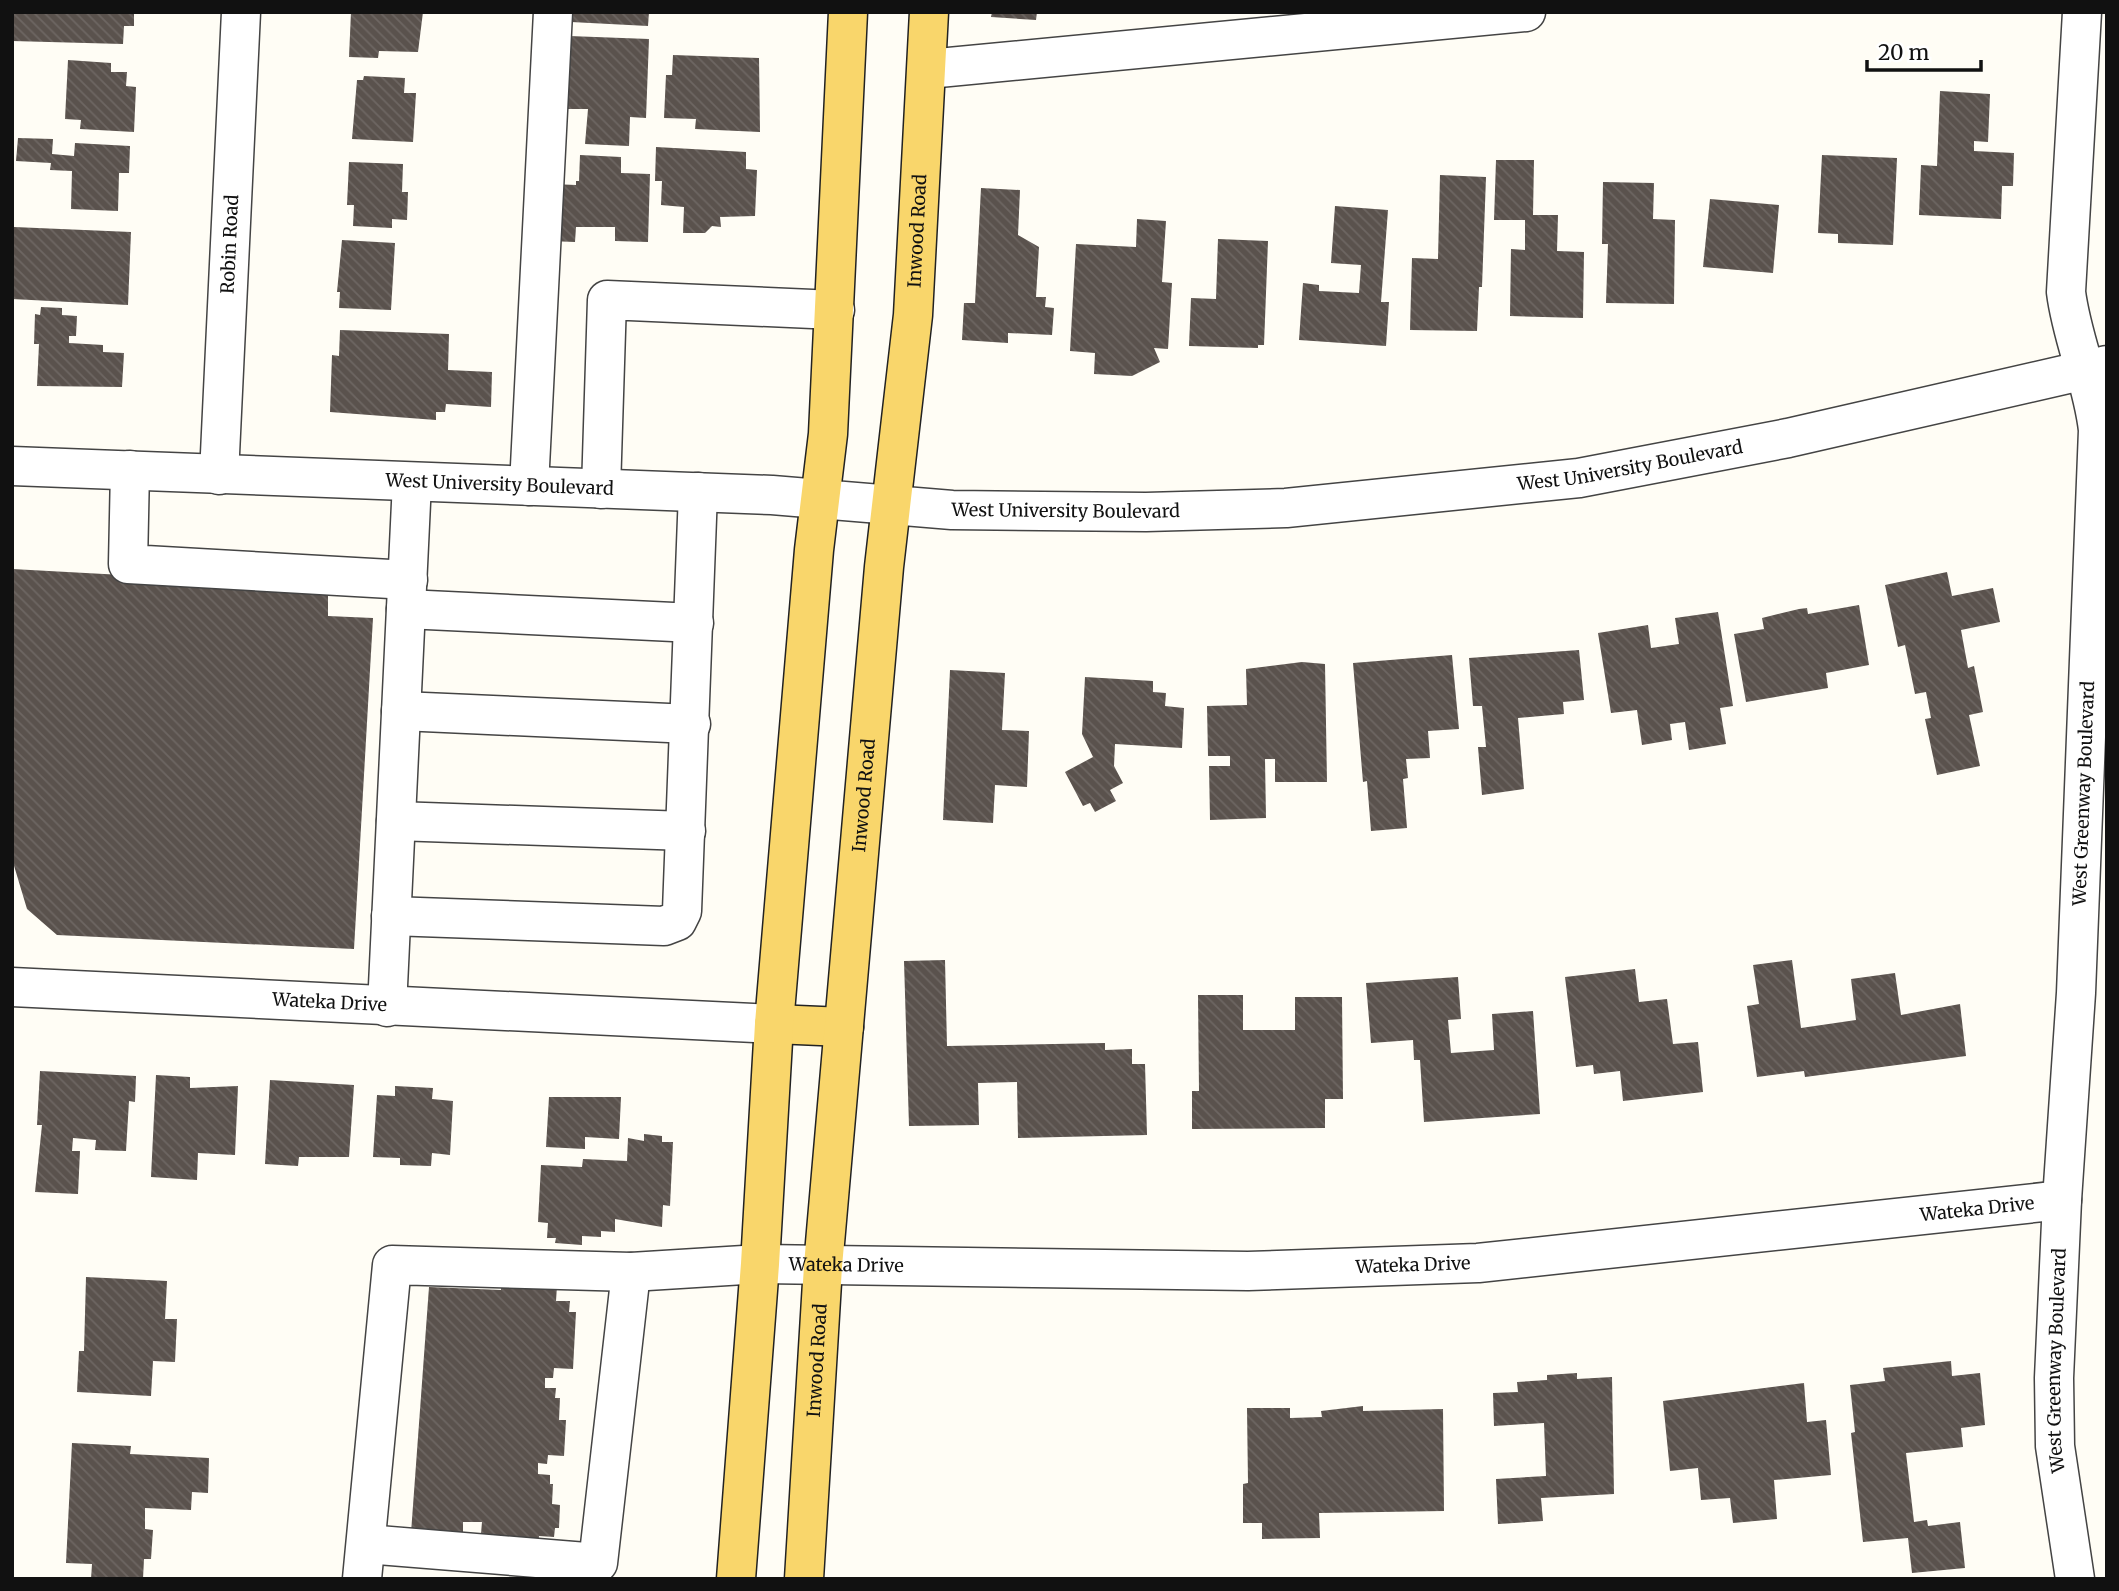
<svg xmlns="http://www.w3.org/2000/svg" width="2119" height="1591" viewBox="0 0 2119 1591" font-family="Merriweather,serif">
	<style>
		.building { fill: url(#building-back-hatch) }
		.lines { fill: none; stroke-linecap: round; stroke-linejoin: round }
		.minor-casing { stroke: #444; stroke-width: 41 }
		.major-casing { stroke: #222; stroke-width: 41 }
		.minor { stroke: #fff; stroke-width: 38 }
		.major { stroke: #f9d66b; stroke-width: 38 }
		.labels { text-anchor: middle; stroke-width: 7; stroke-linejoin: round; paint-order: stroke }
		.street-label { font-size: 18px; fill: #111; stroke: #fff }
	</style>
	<defs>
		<pattern id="building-back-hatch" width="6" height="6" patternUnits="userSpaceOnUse" patternTransform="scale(1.75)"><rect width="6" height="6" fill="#5a524d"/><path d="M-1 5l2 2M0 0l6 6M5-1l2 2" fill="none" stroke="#6d6662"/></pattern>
	</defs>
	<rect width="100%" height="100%" fill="#fffdf5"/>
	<g class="building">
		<polygon points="12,12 134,12 134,26 124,26 123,44 12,41"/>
		<polygon points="351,12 423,12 418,52 379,51 378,58 349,57"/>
		<polygon points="571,12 649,12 648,26 571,22"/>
		<polygon points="992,12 1037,12 1036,20 991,17"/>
		<polygon points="569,36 649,39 646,118 630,117 629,146 585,144 588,109 567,109"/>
		<polygon points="673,55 759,58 760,132 695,129 696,119 664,118 666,75 672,75"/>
		<polygon points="68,60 111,63 111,72 127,72 126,86 136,87 134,132 80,129 81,120 65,119"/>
		<polygon points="364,76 405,78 404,93 416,93 413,142 352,139 357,80 363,80"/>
		<polygon points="1940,91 1990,94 1988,142 1974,141 1974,151 2014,153 2013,186 2002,186 2001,219 1919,215 1921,165 1937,166"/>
		<polygon points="18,138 53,139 52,154 74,156 75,143 130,146 129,173 119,173 118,211 71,209 72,171 50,170 51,163 16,161"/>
		<polygon points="656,147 746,152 746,169 757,170 755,216 720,217 721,227 712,226 705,233 683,233 684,207 661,205 662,181 655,181"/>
		<polygon points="580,155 621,157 621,173 650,174 648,242 615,241 615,227 576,227 575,242 549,241 552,184 576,185 576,181 579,181"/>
		<polygon points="1822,155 1897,158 1893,245 1838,243 1838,234 1818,233"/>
		<polygon points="1496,160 1534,160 1533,215 1558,215 1557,251 1584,252 1583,318 1510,316 1511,249 1525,250 1525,220 1494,220"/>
		<polygon points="349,162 403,164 402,192 408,192 407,220 392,219 392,228 353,226 354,205 347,205"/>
		<polygon points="1440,175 1486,177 1482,287 1479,287 1477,331 1410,330 1412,258 1438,259"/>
		<polygon points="1603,182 1654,183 1653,219 1675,220 1674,304 1606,303 1608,244 1602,244"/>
		<polygon points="981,188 1020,190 1018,235 1039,247 1036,297 1046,297 1045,307 1054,308 1052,335 1008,333 1008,343 962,340 964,303 975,303"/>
		<polygon points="1710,199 1779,205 1773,273 1703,267"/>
		<polygon points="1335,206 1388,210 1381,302 1389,302 1386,346 1299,340 1303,283 1319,285 1319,291 1359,293 1361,265 1331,263"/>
		<polygon points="1137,219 1166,221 1162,282 1172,283 1168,349 1154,348 1160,362 1132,376 1094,374 1095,353 1070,351 1076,244 1136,247"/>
		<polygon points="14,227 131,232 128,305 12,299"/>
		<polygon points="1218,239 1268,241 1264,345 1258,345 1258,348 1189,346 1191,298 1216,299"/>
		<polygon points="342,240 395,243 391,310 339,308 340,292 337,292"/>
		<polygon points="41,307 62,308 62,315 77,316 76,336 69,336 69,343 103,345 103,352 124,353 122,387 37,386 39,344 34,344 35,314 40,315"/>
		<polygon points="340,330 449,334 448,370 492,372 491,407 446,404 445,412 436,412 436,420 330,412 332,355 339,356"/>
		<polygon points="12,569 328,586 328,616 373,618 354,949 57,935 27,909 12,859"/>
		<polygon points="1947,572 1952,596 1993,588 2000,622 1961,630 1968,668 1974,666 1983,712 1969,715 1980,766 1937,775 1925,719 1931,718 1926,692 1915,694 1905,645 1898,647 1885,585"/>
		<polygon points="1859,605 1869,665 1826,673 1828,688 1746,702 1734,634 1764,629 1762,618 1799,609 1807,608 1808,614"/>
		<polygon points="1718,612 1733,706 1720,708 1726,744 1689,750 1685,722 1670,724 1672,740 1642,745 1637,710 1611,713 1598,633 1648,625 1651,648 1679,644 1675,618"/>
		<polygon points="1579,650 1584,700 1563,702 1564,714 1518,718 1524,789 1482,795 1478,747 1486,747 1482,706 1473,706 1469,658"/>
		<polygon points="1452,655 1459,729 1428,731 1430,758 1406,759 1408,778 1403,779 1407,828 1371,831 1367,781 1363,782 1353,663"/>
		<polygon points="1302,662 1325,664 1327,782 1275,782 1275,759 1265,759 1266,818 1210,820 1209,766 1230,766 1230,756 1208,756 1207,706 1247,705 1246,669"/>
		<polygon points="950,670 1005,673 1002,730 1029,731 1027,787 995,785 993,823 943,820"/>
		<polygon points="1085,677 1153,681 1153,692 1166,693 1165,706 1184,708 1182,748 1115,744 1114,766 1123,783 1110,790 1116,801 1095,812 1090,803 1083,806 1065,772 1093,757 1082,734"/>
		<polygon points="945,960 947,1046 1105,1043 1105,1050 1132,1049 1132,1064 1145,1064 1147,1135 1018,1138 1017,1082 978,1083 979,1125 909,1126 904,961"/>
		<polygon points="1792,960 1801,1028 1856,1020 1851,979 1895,973 1901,1015 1960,1004 1966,1056 1805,1077 1804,1071 1757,1077 1747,1006 1759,1004 1753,965"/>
		<polygon points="1635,969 1639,1002 1667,999 1673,1044 1698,1042 1703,1092 1623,1101 1620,1071 1594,1074 1593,1065 1576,1067 1565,977"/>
		<polygon points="1458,977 1461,1019 1448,1020 1451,1053 1494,1050 1492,1014 1533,1011 1540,1114 1424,1122 1420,1060 1414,1060 1413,1040 1371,1043 1366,983"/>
		<polygon points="1198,995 1243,995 1243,1030 1295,1030 1295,997 1342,997 1343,1099 1325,1099 1325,1128 1192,1129 1192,1091 1199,1091"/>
		<polygon points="40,1071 136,1076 135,1102 129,1101 126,1151 95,1150 96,1140 73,1138 72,1151 80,1151 78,1194 35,1192 42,1125 37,1125"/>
		<polygon points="156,1075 190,1077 190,1088 238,1086 235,1155 198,1153 197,1180 151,1177"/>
		<polygon points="270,1080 354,1085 349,1157 299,1157 298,1166 265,1164"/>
		<polygon points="395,1086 433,1088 432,1099 453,1101 450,1155 432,1153 431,1166 400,1165 400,1158 373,1157 377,1095 395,1096"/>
		<polygon points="549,1097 621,1097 619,1139 585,1137 585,1149 546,1147"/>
		<polygon points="644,1134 662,1136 662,1142 673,1142 670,1206 663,1205 662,1227 615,1219 615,1232 601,1231 601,1237 582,1236 582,1245 555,1243 556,1238 547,1238 548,1223 538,1222 541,1165 582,1167 583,1159 627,1161 628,1138 644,1141"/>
		<polygon points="86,1277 167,1281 165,1319 177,1319 175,1362 153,1361 151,1396 77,1392 79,1351 84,1351"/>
		<polygon points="501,1284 557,1286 556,1301 570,1301 569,1312 576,1312 573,1369 554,1368 553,1378 545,1378 545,1388 556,1388 555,1398 560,1398 559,1420 566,1420 564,1456 548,1455 547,1464 538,1463 538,1474 550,1475 550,1484 553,1484 552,1504 560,1505 559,1528 555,1528 554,1537 539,1536 538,1549 480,1545 482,1522 463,1522 463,1535 411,1533 429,1287 501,1290"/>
		<polygon points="1951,1361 1952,1376 1980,1373 1985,1425 1961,1428 1963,1447 1906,1453 1914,1522 1927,1520 1928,1526 1960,1522 1965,1568 1912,1573 1908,1538 1863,1542 1851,1433 1855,1432 1850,1385 1885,1381 1883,1368"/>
		<polygon points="1577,1373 1577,1379 1612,1377 1614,1494 1541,1498 1543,1521 1498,1524 1496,1479 1546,1476 1544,1423 1494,1426 1493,1393 1518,1392 1517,1382 1547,1380 1547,1375"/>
		<polygon points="1804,1383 1807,1422 1826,1420 1831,1475 1774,1480 1777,1519 1733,1523 1730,1498 1701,1500 1698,1468 1670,1471 1663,1401"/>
		<polygon points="1363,1406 1363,1411 1443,1409 1444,1511 1319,1513 1320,1538 1262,1539 1262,1523 1243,1523 1243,1484 1248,1483 1247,1408 1290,1408 1290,1418 1322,1417 1321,1411"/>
		<polygon points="72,1443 131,1446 130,1454 209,1458 208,1493 192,1492 191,1510 145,1508 145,1529 153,1530 151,1559 144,1559 143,1579 91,1579 92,1564 66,1563"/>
	</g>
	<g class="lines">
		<defs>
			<g id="minor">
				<polyline points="928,69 1526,12"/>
				<path id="s1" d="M 12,466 L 772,495 L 952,510 L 1146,512 L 1286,508 L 1579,478 L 1788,438 L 2107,365"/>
				<polyline points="130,470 128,564 408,580"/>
				<path id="s2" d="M 219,475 L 241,12"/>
				<polyline points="529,486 553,12"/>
				<polyline points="601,489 607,300 835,310"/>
				<polyline points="406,609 694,623"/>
				<polyline points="401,711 691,724"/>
				<polyline points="396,821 686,831"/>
				<polyline points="391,916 664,926 677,921 682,911 698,492"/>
				<path id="s3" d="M 12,987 L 774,1024"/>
				<polyline points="387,1007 412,482"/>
				<polyline points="366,1544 598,1563 631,1272"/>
				<path id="s4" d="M 362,1579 L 392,1265 L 631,1272 L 760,1264 L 1248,1271 L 1478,1263 L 2062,1200"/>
				<path id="s5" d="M 2075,1579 L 2055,1446 L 2054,1378 L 2062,1200 L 2076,993 L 2098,430 C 2093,383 2072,340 2066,292 L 2082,12"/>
			</g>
			<g id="major">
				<polyline points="774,1024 844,1027"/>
				<polyline points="736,1579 760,1264 774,1024 814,550 828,434 848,12"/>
				<path id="s6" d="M 804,1579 L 823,1266 L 884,567 L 913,315 L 929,12"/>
			</g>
		</defs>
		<use href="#minor" class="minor-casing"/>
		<use href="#major" class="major-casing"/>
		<use href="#minor" class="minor"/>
		<use href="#major" class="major"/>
	</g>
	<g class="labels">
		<g class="street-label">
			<text dy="6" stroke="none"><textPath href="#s6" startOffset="1353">Inwood Road</textPath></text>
			<text dy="6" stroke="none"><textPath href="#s2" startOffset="231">Robin Road</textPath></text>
			<text dy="6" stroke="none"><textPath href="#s1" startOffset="1622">West University Boulevard</textPath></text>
			<text dy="6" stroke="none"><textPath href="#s1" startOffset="488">West University Boulevard</textPath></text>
			<text dy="6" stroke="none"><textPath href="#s1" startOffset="1055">West University Boulevard</textPath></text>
			<text dy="6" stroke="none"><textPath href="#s5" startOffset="788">West Greenway Boulevard</textPath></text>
			<text dy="6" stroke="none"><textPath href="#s6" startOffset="786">Inwood Road</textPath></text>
			<text dy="6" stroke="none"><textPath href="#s3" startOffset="318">Wateka Drive</textPath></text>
			<text dy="6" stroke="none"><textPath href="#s4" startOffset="1904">Wateka Drive</textPath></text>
			<text dy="6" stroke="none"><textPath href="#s4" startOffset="1337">Wateka Drive</textPath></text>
			<text dy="6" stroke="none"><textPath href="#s4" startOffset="770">Wateka Drive</textPath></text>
			<text dy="6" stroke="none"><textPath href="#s6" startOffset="219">Inwood Road</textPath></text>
			<text dy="6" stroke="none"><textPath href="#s5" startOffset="220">West Greenway Boulevard</textPath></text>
		</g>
	</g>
	<rect width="2119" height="1591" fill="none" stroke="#111111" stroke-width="28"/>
	<path d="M1867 60v10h114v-10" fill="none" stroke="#111111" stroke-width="3.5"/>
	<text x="1878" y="60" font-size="21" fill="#111111" stroke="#ffffff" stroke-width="5" paint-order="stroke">20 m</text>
</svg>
